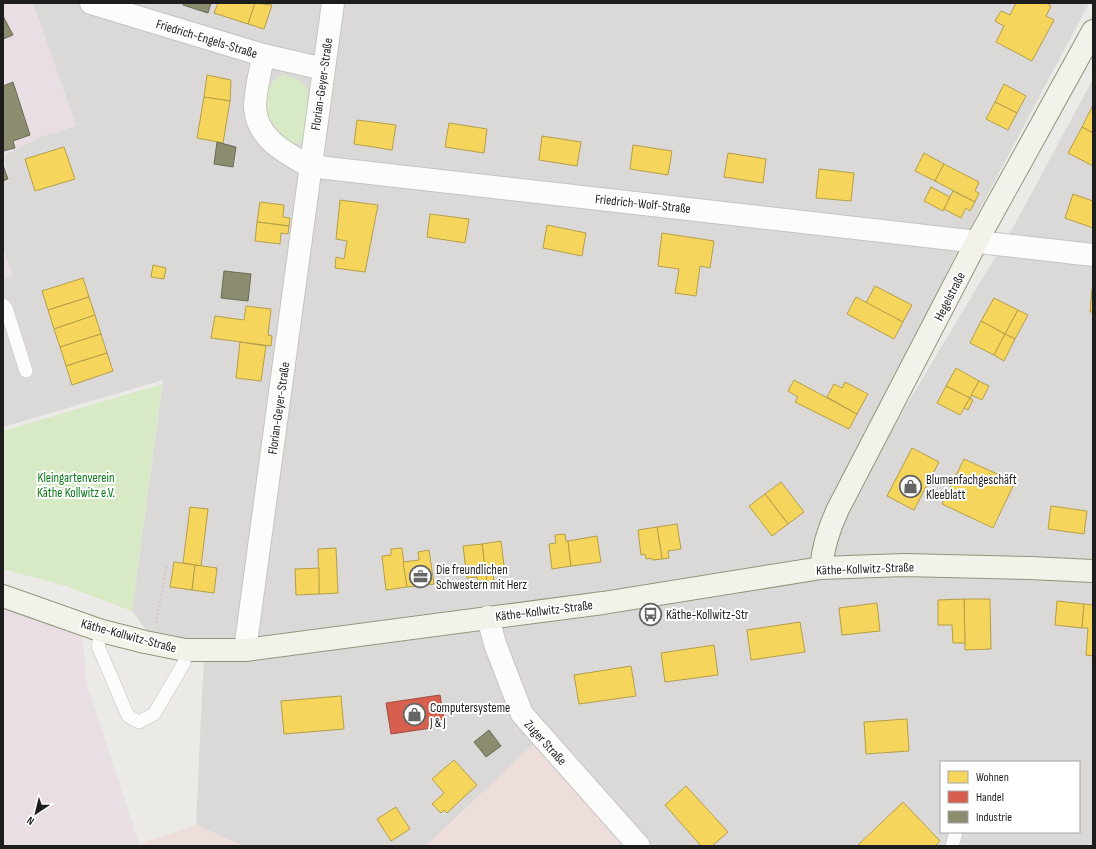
<svg xmlns="http://www.w3.org/2000/svg" width="1096" height="849" viewBox="0 0 1096 849" font-family="'Sofia Sans Condensed',sans-serif">
	<style>
		.residential { fill: #dbd9d7; fill-rule: evenodd }
		.commercial { fill: #eddedc }
		.industrial { fill: #e9dee4 }
		.grass { fill: #d7e9c5 }
		.parking { fill: #dad9d7 }
		.homes { fill: #f6d55c; stroke: #b59e49 }
		.shops { fill: #d6604d; stroke: #9e4c3f }
		.industry { fill: #8c8c6e; stroke: #6b6b56 }
		.lines { fill: none; stroke-linecap: round; stroke-linejoin: round }
		.lane-casing { stroke: #c4c4c2; stroke-width: 14 }
		.street-casing { stroke: #c4c4c2; stroke-width: 24 }
		.secondary-casing { stroke: #92957e; stroke-width: 24 }
		.path { stroke: #d6c9c5; stroke-width: 2.5; stroke-dasharray: 2 2; stroke-linecap: butt }
		.lane { stroke: #fcfcfb; stroke-width: 13 }
		.street { stroke: #fcfcfb; stroke-width: 22 }
		.secondary { stroke: #f2f2ea; stroke-width: 22 }
		.labels { text-anchor: middle; stroke-width: 4; stroke-linejoin: round; paint-order: stroke }
		.street-label { font-size: 13px; fill: #1d1d1d; stroke: #fff }
		.park-label { font-size: 13px; fill: #0d7a1b; stroke: #fff }
		.poi-label { font-size: 13px; fill: #1d1d1d; stroke: #fff; text-anchor: start }
	</style>
	<rect width="100%" height="100%" fill="#ebeae6"/>
	<g class="residential">
		<polygon points="33,3 1089,3 956,254 835,505 818,565 244,644 153,639 132,611 163,380 3,427 3,279 12,275 3,248 3,183 9,181 4,155 43,136 76,126"/>
		<polygon points="1093,79 1093,562 826,562 859,485 1016,222"/>
		<path d="M 821,574 L 1093,576 L 1093,846 L 630,846 L 536,742 L 426,846 L 243,846 L 196,825 L 204,654 ZM 941,762 L 1079,762 L 1079,832 L 941,832 Z"/>
	</g>
	<g class="commercial">
		<polygon points="536,742 630,846 426,846"/>
		<polygon points="196,825 243,846 140,846 140,844"/>
	</g>
	<g class="industrial">
		<polygon points="3,3 33,3 76,126 43,136 4,155 9,181 3,183"/>
		<polygon points="3,248 12,275 3,279"/>
		<polygon points="3,606 82,634 87,685 140,846 3,846"/>
	</g>
	<g class="grass">
		<path d="M 284,74 L 301,81 L 311,94 L 305,136 L 302,141 L 295,145 L 284,143 L 266,120 C 267,100 263,84 284,74 Z"/>
		<polygon points="162,384 132,611 66,586 3,569 3,431"/>
	</g>
	<g class="parking">
		<polygon points="271,258 290,262 287,281 254,275 255,263 269,267"/>
		<polygon points="455,676 471,695 472,723 452,740 445,726 439,684"/>
	</g>
	<g class="homes">
		<polygon points="218,3 255,3 248,24 214,13"/>
		<polygon points="255,3 272,5 264,29 248,24"/>
		<polygon points="1016,3 1046,3 1051,6 1046,16 1054,20 1032,61 996,42 1004,26 995,21 1001,11 1010,15"/>
		<polygon points="207,75 231,80 230,101 204,97"/>
		<polygon points="1004,84 1026,96 1017,113 995,102"/>
		<polygon points="204,97 230,101 223,143 197,138"/>
		<polygon points="995,102 1017,113 1008,130 986,119"/>
		<polygon points="1093,105 1093,133 1082,127"/>
		<polygon points="357,120 396,125 392,150 354,144"/>
		<polygon points="449,123 487,129 484,153 445,147"/>
		<polygon points="1082,127 1093,133 1093,166 1068,153"/>
		<polygon points="542,136 581,142 577,166 539,160"/>
		<polygon points="633,145 672,151 668,175 630,169"/>
		<polygon points="64,147 75,179 35,191 25,159"/>
		<polygon points="728,153 766,159 763,183 724,177"/>
		<polygon points="924,153 944,164 935,181 915,171"/>
		<polygon points="944,164 979,182 975,191 979,193 975,202 935,181"/>
		<polygon points="819,169 854,173 851,201 816,198"/>
		<polygon points="931,187 950,197 943,211 924,201"/>
		<polygon points="953,191 975,202 970,211 966,208 961,218 944,209"/>
		<polygon points="1073,194 1093,201 1093,228 1065,218"/>
		<polygon points="340,200 378,205 365,272 335,268 336,257 344,259 347,241 336,239"/>
		<polygon points="260,202 284,205 283,217 290,218 289,226 257,222"/>
		<polygon points="430,214 469,219 465,243 427,237"/>
		<polygon points="257,222 289,226 288,234 281,233 280,244 255,241"/>
		<polygon points="547,225 586,233 582,256 543,248"/>
		<polygon points="662,233 714,241 710,268 700,266 696,296 675,293 679,269 658,266"/>
		<polygon points="153,265 166,268 164,279 151,277"/>
		<polygon points="83,278 89,297 48,310 42,291"/>
		<polygon points="875,286 912,305 903,322 866,303"/>
		<polygon points="1092,289 1093,289 1093,312 1090,312"/>
		<polygon points="89,297 95,315 54,329 48,310"/>
		<polygon points="856,297 903,322 894,339 847,314"/>
		<polygon points="994,298 1018,310 1005,334 981,321"/>
		<polygon points="246,306 271,309 268,335 272,336 271,346 211,338 215,316 244,320"/>
		<polygon points="1018,310 1028,315 1015,339 1005,334"/>
		<polygon points="95,315 101,334 60,347 54,329"/>
		<polygon points="981,321 1005,334 994,355 970,343"/>
		<polygon points="101,334 107,353 66,366 60,347"/>
		<polygon points="1005,334 1015,339 1004,361 994,355"/>
		<polygon points="240,342 266,346 261,381 236,378"/>
		<polygon points="107,353 113,371 72,385 66,366"/>
		<polygon points="956,368 979,381 970,398 946,386"/>
		<polygon points="794,380 857,414 849,429 795,402 798,397 788,391"/>
		<polygon points="979,381 989,386 982,400 971,395"/>
		<polygon points="845,382 868,394 857,414 827,397 834,384 842,388"/>
		<polygon points="946,386 970,398 960,415 937,403"/>
		<polygon points="970,398 973,400 968,410 964,408"/>
		<polygon points="912,448 939,462 914,510 887,496"/>
		<polygon points="964,459 1015,482 993,528 942,504"/>
		<polygon points="781,482 804,512 788,524 765,494"/>
		<polygon points="765,494 788,524 772,536 749,506"/>
		<polygon points="1051,506 1087,511 1084,534 1048,529"/>
		<polygon points="190,507 208,509 201,566 183,563"/>
		<polygon points="677,524 681,549 668,551 669,558 662,559 657,527"/>
		<polygon points="657,527 662,559 652,560 651,558 646,559 645,554 641,555 638,530"/>
		<polygon points="565,534 566,541 568,541 571,566 552,569 549,544 556,543 555,535"/>
		<polygon points="597,536 601,562 571,566 568,541"/>
		<polygon points="501,541 505,574 493,575 494,581 487,582 482,544"/>
		<polygon points="482,544 487,582 478,583 477,577 467,578 463,546"/>
		<polygon points="336,548 338,593 319,594 318,549"/>
		<polygon points="402,548 407,587 386,590 382,556 391,555 391,549"/>
		<polygon points="429,550 434,584 407,587 403,562 419,560 418,552"/>
		<polygon points="174,562 195,565 192,590 170,587"/>
		<polygon points="195,565 217,568 214,593 192,590"/>
		<polygon points="319,568 319,594 296,595 295,569"/>
		<polygon points="964,599 990,599 991,649 965,650"/>
		<polygon points="964,599 965,643 953,643 952,625 938,625 938,600"/>
		<polygon points="1057,601 1084,604 1082,628 1055,625"/>
		<polygon points="877,603 880,631 842,635 839,608"/>
		<polygon points="1084,604 1093,605 1093,656 1086,655 1088,628 1082,628"/>
		<polygon points="800,622 805,652 751,660 747,630"/>
		<polygon points="714,645 718,675 665,682 661,653"/>
		<polygon points="631,666 636,696 579,704 574,675"/>
		<polygon points="341,696 344,729 284,734 281,701"/>
		<polygon points="907,719 909,751 866,754 864,722"/>
		<polygon points="454,760 477,785 447,813 444,810 441,813 432,804 444,793 432,779"/>
		<polygon points="686,786 728,832 712,846 701,846 665,805"/>
		<polygon points="903,802 940,841 935,846 857,846"/>
		<polygon points="396,807 410,829 391,841 377,819"/>
	</g>
	<polygon class="shops" points="440,695 445,726 391,734 386,703"/>
	<g class="industry">
		<polygon points="184,3 211,3 208,13 183,5"/>
		<polygon points="3,16 13,35 3,39"/>
		<polygon points="13,82 30,135 13,141 15,148 3,151 3,86"/>
		<polygon points="217,142 236,147 233,167 214,164"/>
		<polygon points="3,165 8,179 3,181"/>
		<polygon points="224,271 251,274 248,301 221,298"/>
		<polygon points="489,730 501,746 486,757 474,742"/>
	</g>
	<g class="lines">
		<defs>
			<g id="lane">
				<polyline points="3,305 6,308 26,371"/>
				<polyline points="102,631 98,646 128,716 139,722 154,714 184,663 185,650"/>
				<polyline points="952,846 956,832"/>
			</g>
			<g id="street">
				<polyline points="91,3 263,55 324,69"/>
				<path d="M 263,55 C 261,71 255,90 255,107 C 256,138 286,153 309,166 L 1093,255"/>
				<polyline points="488,617 495,644 522,714 639,846"/>
				<path d="M 245,650 C 274,435 303,219 333,3"/>
			</g>
			<g id="secondary">
				<path d="M 821,568 C 823,547 829,528 838,509 L 977,241 L 1093,31"/>
				<polyline points="3,596 102,631 145,642 185,650 245,650 603,603 821,568 904,565 1030,568 1093,571"/>
			</g>
		</defs>
		<use href="#lane" class="lane-casing"/>
		<use href="#street" class="street-casing"/>
		<use href="#secondary" class="secondary-casing"/>
		<polyline class="path" points="156,623 167,564"/>
		<use href="#lane" class="lane"/>
		<use href="#street" class="street"/>
		<use href="#secondary" class="secondary"/>
	</g>
	<defs>
		<symbol id="shop-ring" viewBox="-11 -11 22 22"><circle r="9.5" fill="#fff" stroke="#656563" stroke-width="1.5"/><path d="M-5-2.5h2.3a2.7 3.5 0 0 1 5.4 0H5L5.5 6h-11ZM-1.5-2.5h3a1.5 2.3 0 0 0-3 0Z" fill="#656563"/></symbol>
		<symbol id="office-ring" viewBox="-11 -11 22 22"><circle r="9.5" fill="#fff" stroke="#656563" stroke-width="1.5"/><path d="M-6-3h4V-5.5h4V-3h4V5H-6ZM-1-4.5V-3h2v-1.5ZM-6 0V1H6V0Z" fill="#656563"/></symbol>
		<symbol id="bus-ring" viewBox="-11 -11 22 22"><circle r="9.5" fill="#fff" stroke="#656563" stroke-width="1.5"/><path d="M-5-6H5V4H4V6H2V4H-2V6H-4V4H-5ZM-3.5-4V0h7V-4ZM-3.5 1.2v1.5H-2V1.2ZM2 1.2v1.5H3.5V1.2Z" fill="#656563"/></symbol>
	</defs>
	<g fill-rule="evenodd">
		<use href="#shop-ring" x="898" y="474" width="25" height="25"/>
		<use href="#office-ring" x="408" y="564" width="25" height="25"/>
		<use href="#bus-ring" x="638" y="602" width="25" height="25"/>
		<use href="#shop-ring" x="402" y="702" width="25" height="25"/>
	</g>
	<g class="labels">
		<g class="street-label">
			<text transform="translate(207 38) rotate(17)" y="5">Friedrich-Engels-Straße</text>
			<text transform="translate(321 84) rotate(-82)" y="5">Florian-Geyer-Straße</text>
			<text transform="translate(643 203) rotate(6)" y="5">Friedrich-Wolf-Straße</text>
			<text transform="translate(949 296) rotate(-63)" y="5">Hegelstraße</text>
			<text transform="translate(278 408) rotate(-82)" y="5">Florian-Geyer-Straße</text>
			<text transform="translate(865 568) rotate(-2)" y="5">Käthe-Kollwitz-Straße</text>
			<text transform="translate(544 610) rotate(-7)" y="5">Käthe-Kollwitz-Straße</text>
			<text transform="translate(129 635) rotate(15)" y="5">Käthe-Kollwitz-Straße</text>
			<text transform="translate(546 742) rotate(48)" y="5">Zuger Straße</text>
		</g>
		<g class="park-label">
			<text x="76" y="482">Kleingartenverein<tspan x="76" dy="15">Käthe Kollwitz e.V.</tspan></text>
		</g>
		<g class="poi-label">
			<text x="926" y="484">Blumenfachgeschäft<tspan x="926" dy="15">Kleeblatt</tspan></text>
			<text x="436" y="574">Die freundlichen<tspan x="436" dy="15">Schwestern mit Herz</tspan></text>
			<text x="666" y="619">Käthe-Kollwitz-Str</text>
			<text x="430" y="712">Computersysteme<tspan x="430" dy="15">J &amp; J</tspan></text>
		</g>
	</g>
	<rect width="1096" height="849" fill="none" stroke="#1d1d1d" stroke-width="8"/>
	<rect x="940" y="761" width="140" height="72" fill="#ffffff" stroke="#a5a5a5"/>
	<rect x="948" y="771" width="20" height="12" fill="#f6d55c" stroke="#a5a5a5"/>
	<text x="976" y="781" font-size="12" fill="#1d1d1d">Wohnen</text>
	<rect x="948" y="791" width="20" height="12" fill="#d6604d" stroke="#a5a5a5"/>
	<text x="976" y="801" font-size="12" fill="#1d1d1d">Handel</text>
	<rect x="948" y="811" width="20" height="12" fill="#8c8c6e" stroke="#a5a5a5"/>
	<text x="976" y="821" font-size="12" fill="#1d1d1d">Industrie</text>
	<g transform="translate(36 813) rotate(215)" stroke="#ffffff" stroke-width="3" paint-order="stroke">
	<path d="M0-3L7 15L0 10L-7 15Z" fill="#1d1d1d"/>
	<text y="-6" font-size="11" font-weight="bold" text-anchor="middle" fill="#1d1d1d">N</text>
	</g>
</svg>
